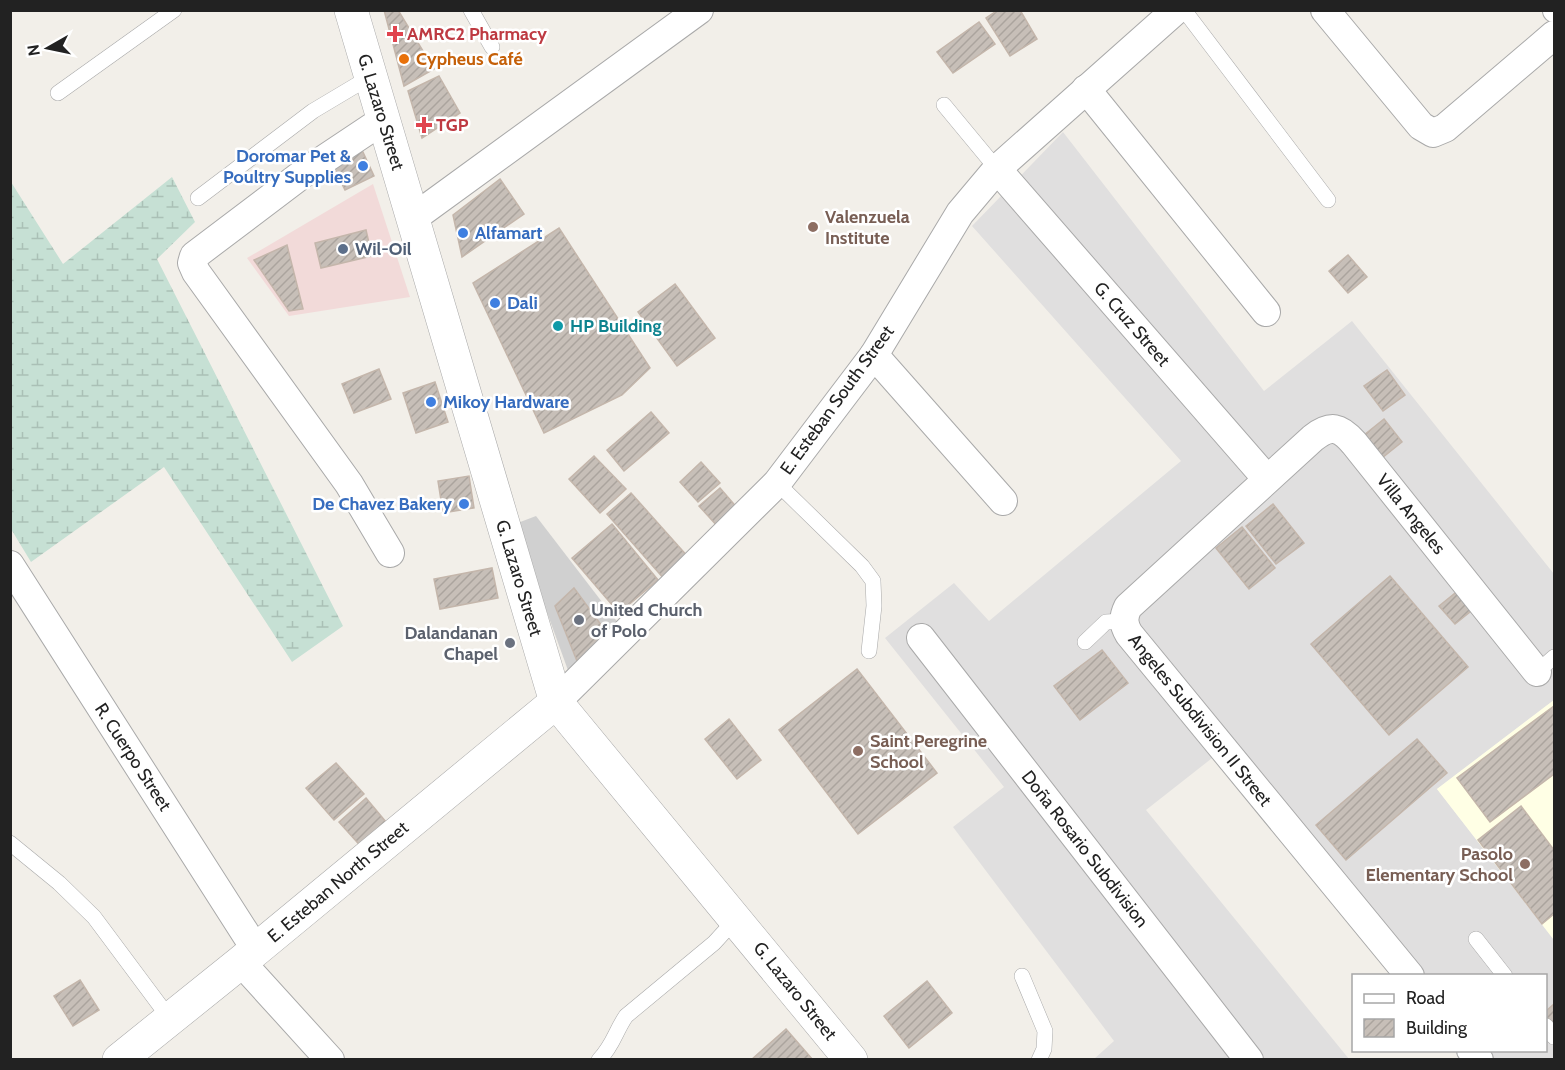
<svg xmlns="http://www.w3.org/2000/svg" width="1565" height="1070" viewBox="0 0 1565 1070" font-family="Cabin,sans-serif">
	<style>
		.residential { fill: #e0dfdf }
		.commercial { fill: #f2dad9 }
		.education { fill: #ffffe5 }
		.religious { fill: #d0d0d0 }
		.wetland { fill: url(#wetland-marsh) }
		.building { fill: url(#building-hatch); stroke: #c4b6ab; stroke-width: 1.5 }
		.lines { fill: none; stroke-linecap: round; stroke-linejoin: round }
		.service-casing { stroke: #a9a9a9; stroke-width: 16 }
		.pedestrian-casing { stroke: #a9a9a9; stroke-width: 24 }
		.minor-casing { stroke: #a9a9a9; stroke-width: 30 }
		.tertiary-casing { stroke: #a9a9a9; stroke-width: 34 }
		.service { stroke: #fff; stroke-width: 15 }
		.pedestrian { stroke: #fff; stroke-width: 22 }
		.minor { stroke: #fff; stroke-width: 28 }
		.tertiary { stroke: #fff; stroke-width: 33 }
		.health-dot { fill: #e0444e; stroke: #fff; stroke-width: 2 }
		.food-dot { fill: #e8710a; stroke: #fff; stroke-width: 2 }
		.shop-dot { fill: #3f7fe0; stroke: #fff; stroke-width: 2 }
		.education-dot { fill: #8d6e63; stroke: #fff; stroke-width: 2 }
		.service-dot { fill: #5c6f8a; stroke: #fff; stroke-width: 2 }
		.culture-dot { fill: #0f9aa8; stroke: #fff; stroke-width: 2 }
		.worship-dot { fill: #6b7280; stroke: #fff; stroke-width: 2 }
		.labels { text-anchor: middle; stroke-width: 5; stroke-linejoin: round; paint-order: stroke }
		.health-label { font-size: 18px; font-weight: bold; fill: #be3a42; stroke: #fff; text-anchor: start }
		.food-label { font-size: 18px; font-weight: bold; fill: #c56008; stroke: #fff; text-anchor: start }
		.street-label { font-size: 18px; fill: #222; stroke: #fff }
		.shop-label { font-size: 18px; font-weight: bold; fill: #366cbe; stroke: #fff; text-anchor: start }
		.education-label { font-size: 18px; font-weight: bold; fill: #785e54; stroke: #fff; text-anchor: start }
		.service-label { font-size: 18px; font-weight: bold; fill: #4e5e75; stroke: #fff; text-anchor: start }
		.culture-label { font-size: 18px; font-weight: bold; fill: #0d838f; stroke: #fff; text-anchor: start }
		.worship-label { font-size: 18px; font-weight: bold; fill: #5b616d; stroke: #fff; text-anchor: start }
	</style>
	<defs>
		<pattern id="wetland-marsh" width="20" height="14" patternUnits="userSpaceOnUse" patternTransform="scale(1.5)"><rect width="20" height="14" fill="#c6e0d4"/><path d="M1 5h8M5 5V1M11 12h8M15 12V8" fill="none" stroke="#aac0b6"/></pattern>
		<pattern id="building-hatch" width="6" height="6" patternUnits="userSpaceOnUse" patternTransform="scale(1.5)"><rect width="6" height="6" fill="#c7bfb8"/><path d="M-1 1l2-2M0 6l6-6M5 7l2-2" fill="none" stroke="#aba49e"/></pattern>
	</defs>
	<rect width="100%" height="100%" fill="#f2efe9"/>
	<polygon class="residential" points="1063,132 1264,391 1352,321 1554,574 1554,700 1437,789 1554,940 1554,1059 1468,1059 1460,1051 1546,1050 1546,976 1398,975 1216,755 1146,810 1349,1059 1094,1059 1114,1041 953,827 1004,787 885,638 954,583 989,621 1181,461 972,226"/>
	<polygon class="commercial" points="373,184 410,297 289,316 247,258"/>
	<polygon class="education" points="1554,700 1554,940 1437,789"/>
	<polygon class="religious" points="536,516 622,628 569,673 515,524"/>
	<polygon class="wetland" points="172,177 195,222 157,259 343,626 292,662 164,467 31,562 11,529 11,182 63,264"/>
	<g class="building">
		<polygon points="384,10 398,10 434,69 404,86"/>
		<polygon points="998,10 1020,10 1037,39 1010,56 986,18"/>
		<polygon points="979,22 995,44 953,73 937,52"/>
		<polygon points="439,76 460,113 422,138 408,91"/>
		<polygon points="362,150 374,176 345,190 332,164"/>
		<polygon points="500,179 524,214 462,257 453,215"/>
		<polygon points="559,228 650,368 622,395 544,433 473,283"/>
		<polygon points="366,230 372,256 321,268 315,243"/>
		<polygon points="287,245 303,309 289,311 254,260"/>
		<polygon points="1348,255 1367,277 1348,293 1329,271"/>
		<polygon points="675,284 715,338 677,366 638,312"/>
		<polygon points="379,369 391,399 354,413 342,384"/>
		<polygon points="1387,370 1405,395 1383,411 1364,386"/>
		<polygon points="435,382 448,422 416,433 403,393"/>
		<polygon points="651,412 669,433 624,471 607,450"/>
		<polygon points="1384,419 1402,442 1382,458 1364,435"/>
		<polygon points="594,456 626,489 600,513 569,479"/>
		<polygon points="701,462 720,483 698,502 680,482"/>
		<polygon points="469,476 474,508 443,513 438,481"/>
		<polygon points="720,488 739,510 719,528 699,506"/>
		<polygon points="631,493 689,558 665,580 607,514"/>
		<polygon points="1273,504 1304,543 1276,564 1246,526"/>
		<polygon points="612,524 658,580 619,613 572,558"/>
		<polygon points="1242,527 1275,568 1249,589 1216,548"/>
		<polygon points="492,568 498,598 440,609 434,579"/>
		<polygon points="1390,576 1468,667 1389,735 1311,644"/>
		<polygon points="1465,585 1480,604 1455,624 1439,606"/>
		<polygon points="574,588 607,633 577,661 555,606"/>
		<polygon points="1102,650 1128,683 1080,720 1054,686"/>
		<polygon points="857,669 937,773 858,834 779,730"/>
		<polygon points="1554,706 1554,774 1490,822 1457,778"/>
		<polygon points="729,719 761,760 737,779 705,739"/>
		<polygon points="1417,739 1447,773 1346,860 1316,825"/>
		<polygon points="336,763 364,794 334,820 306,788"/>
		<polygon points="366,798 391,828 365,851 339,822"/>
		<polygon points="1521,806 1554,850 1554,914 1542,924 1478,840"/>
		<polygon points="80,980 99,1010 73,1026 54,996"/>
		<polygon points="927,981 952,1013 909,1048 884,1016"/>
		<polygon points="1554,1004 1554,1030 1546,1020 1546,1011"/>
		<polygon points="786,1029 813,1060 751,1060"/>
	</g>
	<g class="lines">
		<defs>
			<g id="service">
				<polyline points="471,10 492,47"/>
				<polyline points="1184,10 1328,200"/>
				<polyline points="58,93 174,10"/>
				<polyline points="944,105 997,169"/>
				<polyline points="198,198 313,111 370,77"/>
				<polyline points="777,483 862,566 873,581 874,606 869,651"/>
				<polyline points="1085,642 1106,622 1124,621"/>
				<polyline points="1537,672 1554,657"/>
				<polyline points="10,843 59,883 94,917 170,1019"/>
				<polyline points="1476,939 1505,976"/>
				<polyline points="1022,976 1045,1031 1044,1049 1039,1060"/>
				<polyline points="1546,1026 1554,1037"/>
				<path d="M 599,1060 C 614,1044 615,1032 626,1016 L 714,943 L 736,919"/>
			</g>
			<polyline id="pedestrian" points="1554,10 1554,11"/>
			<g id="minor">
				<polyline points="1325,10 1421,126 1433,133 1445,128 1554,35"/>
				<polyline points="1086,89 1266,312"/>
				<polyline points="383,120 305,172 194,256 192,263 196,272 349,484 390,553"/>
				<polyline points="997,169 1267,479"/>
				<polyline points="412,219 699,10"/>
				<polyline points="874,355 1003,501"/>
				<polyline points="10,565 256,950"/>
				<polyline points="921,638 1249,1060"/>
				<polyline points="556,702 777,483 874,355 960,213 997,169 1176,10"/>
				<polyline points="241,962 330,1060"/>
				<path d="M 1410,976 L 1129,634 C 1123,624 1123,617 1128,607 L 1313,438 C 1331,424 1340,427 1354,443 L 1537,672"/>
				<polyline points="1471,1050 1479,1060"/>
			</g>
			<g id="tertiary">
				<polyline points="351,10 556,702 851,1060"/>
				<polyline points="119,1060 241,962 556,702"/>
			</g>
		</defs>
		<use href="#service" class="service-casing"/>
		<use href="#pedestrian" class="pedestrian-casing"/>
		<use href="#minor" class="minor-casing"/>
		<use href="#tertiary" class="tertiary-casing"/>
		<use href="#service" class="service"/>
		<use href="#pedestrian" class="pedestrian"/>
		<use href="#minor" class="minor"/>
		<use href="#tertiary" class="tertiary"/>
	</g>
	<g class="health-dot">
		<path d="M392 25h6v6h6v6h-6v6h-6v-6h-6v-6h6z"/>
		<path d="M421 116h6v6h6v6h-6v6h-6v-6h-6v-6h6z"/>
	</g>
	<circle class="food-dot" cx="404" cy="59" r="6"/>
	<g class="shop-dot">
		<circle cx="363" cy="166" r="6"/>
		<circle cx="463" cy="233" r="6"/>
		<circle cx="495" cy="303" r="6"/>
		<circle cx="431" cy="402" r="6"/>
		<circle cx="464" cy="504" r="6"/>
	</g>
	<g class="education-dot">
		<circle cx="813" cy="227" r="6"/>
		<circle cx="858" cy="751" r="6"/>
		<circle cx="1525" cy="864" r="6"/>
	</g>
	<circle class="service-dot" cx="343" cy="249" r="6"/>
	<circle class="culture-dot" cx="558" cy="326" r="6"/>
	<g class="worship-dot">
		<circle cx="579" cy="620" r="6"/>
		<circle cx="510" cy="643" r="6"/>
	</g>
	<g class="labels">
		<g class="health-label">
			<text x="407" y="40">AMRC2 Pharmacy</text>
			<text x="436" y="131">TGP</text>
		</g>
		<g class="food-label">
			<text x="416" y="65">Cypheus Café</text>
		</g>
		<g class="street-label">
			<text transform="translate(381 112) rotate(73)" y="6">G. Lazaro Street</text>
			<text transform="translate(1132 324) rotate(49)" y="6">G. Cruz Street</text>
			<text transform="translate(837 400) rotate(-54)" y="6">E. Esteban South Street</text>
			<text transform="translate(1411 514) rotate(51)" y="6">Villa Angeles</text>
			<text transform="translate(519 578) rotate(73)" y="6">G. Lazaro Street</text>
			<text transform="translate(1200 720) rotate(51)" y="6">Angeles Subdivision II Street</text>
			<text transform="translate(133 757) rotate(57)" y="6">R. Cuerpo Street</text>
			<text transform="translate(1085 849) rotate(52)" y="6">Doña Rosario Subdivision</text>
			<text transform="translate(338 882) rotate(-40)" y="6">E. Esteban North Street</text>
			<text transform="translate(795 991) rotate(51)" y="6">G. Lazaro Street</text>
		</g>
		<g class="shop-label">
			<text x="351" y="162" text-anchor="end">Doromar Pet &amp;<tspan x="351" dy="21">Poultry Supplies</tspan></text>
			<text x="475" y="239">Alfamart</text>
			<text x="507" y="309">Dali</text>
			<text x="443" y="408">Mikoy Hardware</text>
			<text x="452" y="510" text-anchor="end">De Chavez Bakery</text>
		</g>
		<g class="education-label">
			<text x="825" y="223">Valenzuela<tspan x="825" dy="21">Institute</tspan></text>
			<text x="870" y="747">Saint Peregrine<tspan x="870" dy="21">School</tspan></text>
			<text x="1513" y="860" text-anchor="end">Pasolo<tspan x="1513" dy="21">Elementary School</tspan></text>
		</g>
		<g class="service-label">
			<text x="355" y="255">Wil-Oil</text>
		</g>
		<g class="culture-label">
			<text x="570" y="332">HP Building</text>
		</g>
		<g class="worship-label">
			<text x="591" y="616">United Church<tspan x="591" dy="21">of Polo</tspan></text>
			<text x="498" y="639" text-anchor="end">Dalandanan<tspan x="498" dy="21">Chapel</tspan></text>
		</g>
	</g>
	<rect width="1565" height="1070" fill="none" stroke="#222222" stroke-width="24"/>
	<rect x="1352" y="974" width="195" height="78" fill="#ffffff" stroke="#a7a7a7" stroke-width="1.5"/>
	<rect x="1364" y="994" width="30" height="9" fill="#ffffff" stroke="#a7a7a7" stroke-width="1.5"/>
	<text x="1406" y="1004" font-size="18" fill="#222222">Road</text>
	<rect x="1364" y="1019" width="30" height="18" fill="url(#building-hatch)" stroke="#a7a7a7" stroke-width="1.5"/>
	<text x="1406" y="1034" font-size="18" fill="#222222">Building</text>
	<g transform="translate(48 48) rotate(261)" stroke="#ffffff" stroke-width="4.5" paint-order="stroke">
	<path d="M0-4.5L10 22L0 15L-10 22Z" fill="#222222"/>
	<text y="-9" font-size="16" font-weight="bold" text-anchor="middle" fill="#222222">N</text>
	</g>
</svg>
